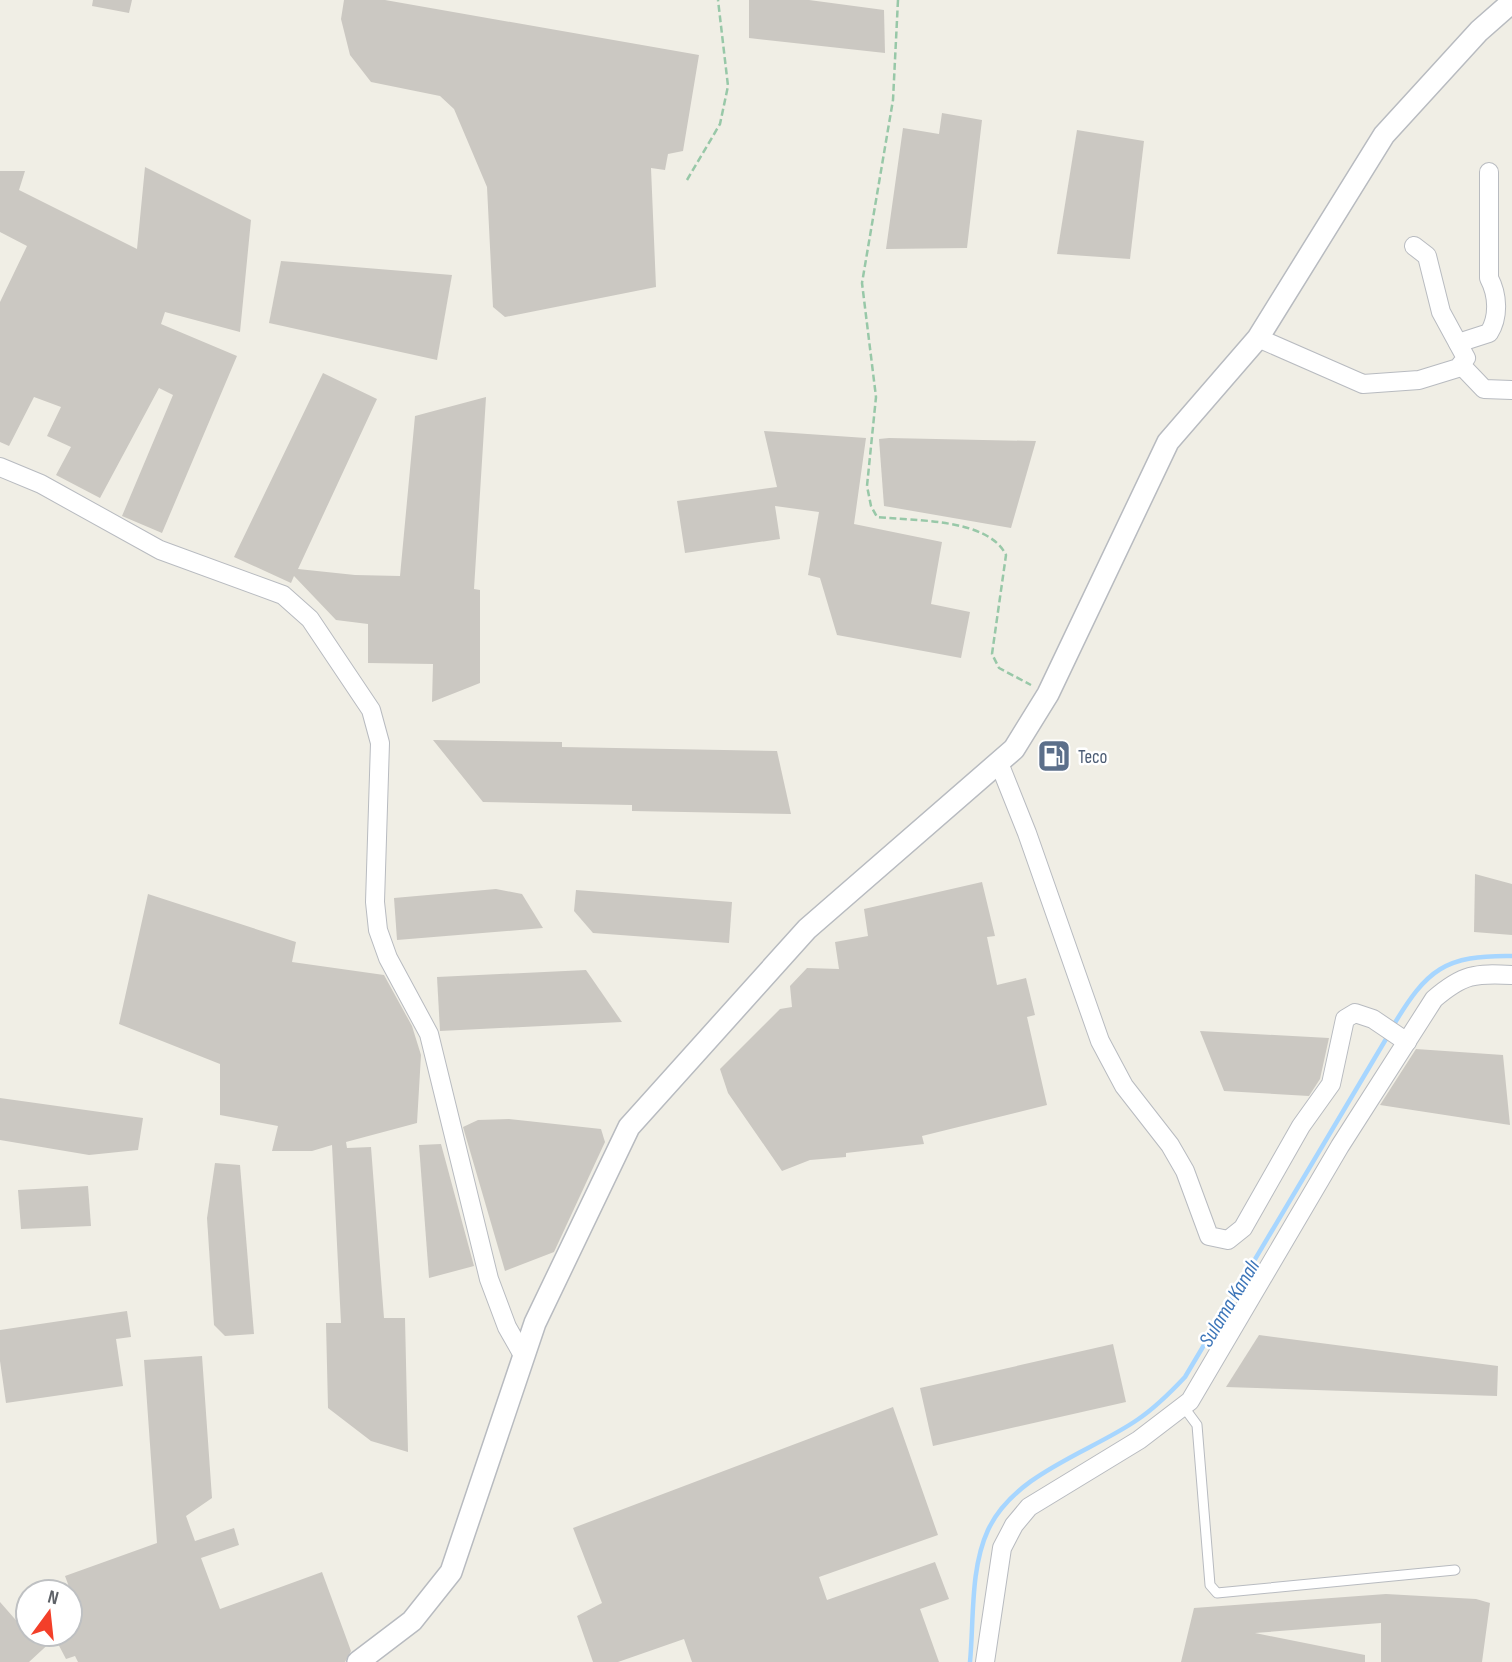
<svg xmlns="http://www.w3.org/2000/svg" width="1512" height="1662" viewBox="0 0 1512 1662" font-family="'Sofia Sans Condensed',sans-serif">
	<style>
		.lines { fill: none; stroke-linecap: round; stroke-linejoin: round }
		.stream { stroke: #a7d6ff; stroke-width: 4.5 }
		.building { fill: #cbc8c2 }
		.service-casing { stroke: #b8bbc0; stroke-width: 11 }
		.minor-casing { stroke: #b8bbc0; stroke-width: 20 }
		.tertiary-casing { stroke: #b8bbc0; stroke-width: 24 }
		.path { stroke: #98c8a8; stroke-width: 2.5; stroke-dasharray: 7 3.5; stroke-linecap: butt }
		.service { stroke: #fff; stroke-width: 9 }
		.minor { stroke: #fff; stroke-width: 18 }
		.tertiary { stroke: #fff; stroke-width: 21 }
		.labels { text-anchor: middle; stroke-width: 5; stroke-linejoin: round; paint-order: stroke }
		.service-label { font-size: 19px; fill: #4e5e75; stroke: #fff; text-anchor: start }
		.water-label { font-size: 21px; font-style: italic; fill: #3c75b8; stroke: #fff }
	</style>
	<rect width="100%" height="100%" fill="#f0eee5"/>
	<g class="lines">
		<g class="stream">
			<path d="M 1393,1026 C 1427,969 1445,955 1512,956"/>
			<path d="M 970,1662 C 974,1620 970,1569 988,1530 C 1015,1473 1089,1453 1137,1420 C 1155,1408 1170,1393 1185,1377 L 1389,1034"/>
		</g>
	</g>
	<g class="building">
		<polygon points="93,0 132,0 129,13 92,6"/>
		<polygon points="344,0 385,0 699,55 683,151 668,154 665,170 651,168 656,287 505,317 493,307 487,187 454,109 440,96 371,82 350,55 341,19"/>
		<polygon points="749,0 809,0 884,10 885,53 749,38"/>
		<polygon points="942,113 982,120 967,248 886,249 903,128 939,134"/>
		<polygon points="1077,130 1144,141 1130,259 1057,254"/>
		<polygon points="145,167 251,220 240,332 165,312 161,324 237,356 162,533 122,516 173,395 159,388 100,498 56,475 71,447 47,436 61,407 34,397 9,446 0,442 0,302 27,246 0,232 0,171 25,171 19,190 137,249"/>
		<polygon points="281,261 452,275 437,360 269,323"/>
		<polygon points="323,373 377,399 298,569 355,575 400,576 415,416 486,397 474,589 480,590 480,683 432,702 433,664 368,663 368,624 336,620 294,576 291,583 234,557"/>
		<polygon points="764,431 866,438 854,524 942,542 931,604 970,612 961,658 837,635 820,578 808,575 819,512 775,506 780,539 685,553 677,501 777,487"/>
		<polygon points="889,438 1036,441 1011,528 884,506 879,439"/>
		<polygon points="433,740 562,742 562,747 777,751 791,814 632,811 632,805 483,802"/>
		<polygon points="1475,874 1512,884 1512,935 1474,932"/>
		<polygon points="982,882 995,936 987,937 997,985 1026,978 1035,1015 1027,1017 1047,1105 922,1136 924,1144 846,1153 846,1157 810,1160 782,1171 728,1093 720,1069 780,1009 792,1007 790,986 807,968 839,969 835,942 868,936 864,909"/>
		<polygon points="496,889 522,894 543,928 397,940 394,898"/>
		<polygon points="576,890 732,902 729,943 593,933 574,911"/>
		<polygon points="148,894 296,942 292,962 384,975 412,1026 421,1055 417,1123 346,1142 347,1148 371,1147 384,1318 405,1318 408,1452 371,1441 328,1408 326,1323 341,1323 332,1145 312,1151 272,1151 278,1126 220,1115 220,1064 119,1024"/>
		<polygon points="586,970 622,1022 440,1031 437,977"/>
		<polygon points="1200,1031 1329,1038 1320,1079 1309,1096 1224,1091"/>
		<polygon points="1416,1049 1503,1055 1510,1125 1380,1105"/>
		<polygon points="0,1098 143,1118 138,1150 89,1155 0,1140"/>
		<polygon points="509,1119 601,1129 605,1142 554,1252 505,1271 463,1127 478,1120"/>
		<polygon points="441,1144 474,1266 429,1278 419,1145"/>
		<polygon points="215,1163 240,1165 254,1334 225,1336 214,1325 207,1218"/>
		<polygon points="88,1186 91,1226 21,1229 18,1190"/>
		<polygon points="127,1311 131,1337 116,1339 123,1386 6,1403 0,1361 0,1330"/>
		<polygon points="1259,1335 1498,1366 1497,1396 1226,1387"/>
		<polygon points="1113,1344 1126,1402 933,1446 920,1388"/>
		<polygon points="202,1356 212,1498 186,1516 195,1541 234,1528 239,1545 201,1558 220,1609 322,1572 351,1651 345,1662 78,1662 75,1656 66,1659 55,1638 29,1662 0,1662 0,1602 28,1634 70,1634 70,1605 75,1603 65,1576 157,1543 144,1360"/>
		<polygon points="893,1407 938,1535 819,1577 827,1600 935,1562 949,1599 920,1609 939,1662 692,1662 684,1639 618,1662 593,1662 577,1616 602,1603 573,1528"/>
		<polygon points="1386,1594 1476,1599 1490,1603 1482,1662 1381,1662 1381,1623 1255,1633 1365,1655 1365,1662 1181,1662 1194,1608"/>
	</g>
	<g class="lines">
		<defs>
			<polyline id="service" points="1183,1406 1197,1425 1210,1585 1217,1593 1455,1570"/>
			<g id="minor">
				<polyline points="1258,338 1363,384 1419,380 1458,368 1466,358 1441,312 1427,256 1414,246"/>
				<path d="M 1458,343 L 1489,333 C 1499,317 1498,295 1489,278 L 1489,172"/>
				<polyline points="1461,365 1484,389 1512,390"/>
				<polyline points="0,467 41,484 160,550 283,595 310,619 371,710 380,743 375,902 378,930 388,958 429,1034 489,1279 507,1327 524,1357"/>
				<polyline points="999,763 1027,833 1100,1041 1124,1086 1170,1145 1185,1171 1209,1236 1228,1240 1243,1228 1301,1126 1331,1084 1345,1019 1355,1013 1373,1019 1407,1042"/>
				<path d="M 985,1662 L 1002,1548 L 1014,1525 L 1029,1507 L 1139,1440 L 1190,1401 L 1340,1146 L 1434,999 C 1463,974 1475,973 1512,975"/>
			</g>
			<polyline id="tertiary" points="358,1662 412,1621 451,1572 535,1323 629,1127 807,929 1014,749 1048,694 1168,442 1258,338 1384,135 1479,31 1512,2"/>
		</defs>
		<use href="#service" class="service-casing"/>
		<use href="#minor" class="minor-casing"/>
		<use href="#tertiary" class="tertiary-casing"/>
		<g class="path">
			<path d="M 898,0 L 893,100 L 862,283 L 876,397 L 867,486 L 871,506 L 877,517 C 914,521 988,518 1006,555 L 992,654 L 999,668 L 1031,685"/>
			<polyline points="687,180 720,124 728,86 718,0"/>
		</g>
		<use href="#service" class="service"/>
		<use href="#minor" class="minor"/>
		<use href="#tertiary" class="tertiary"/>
	</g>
	<defs>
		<symbol id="fuel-square" viewBox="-11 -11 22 22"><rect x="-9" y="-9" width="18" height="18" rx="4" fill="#5c6f8a" stroke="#fff"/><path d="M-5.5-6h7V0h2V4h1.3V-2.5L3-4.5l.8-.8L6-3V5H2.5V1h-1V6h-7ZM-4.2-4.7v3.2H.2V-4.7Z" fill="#fff"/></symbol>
	</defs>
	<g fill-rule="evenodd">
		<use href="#fuel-square" x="1035" y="737" width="38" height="38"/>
	</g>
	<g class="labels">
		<g class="service-label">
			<text x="1078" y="763">Teco</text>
		</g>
		<g class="water-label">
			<text transform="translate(1229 1303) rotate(-59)" y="7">Sulama Kanalı</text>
		</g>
	</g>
	<g transform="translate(49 1613) rotate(15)"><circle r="33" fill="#ffffff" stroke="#bec0c2" stroke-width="2"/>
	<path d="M0-5L12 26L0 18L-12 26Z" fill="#f33f29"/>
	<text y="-10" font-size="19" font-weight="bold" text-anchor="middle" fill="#5d6167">N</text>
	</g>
</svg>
